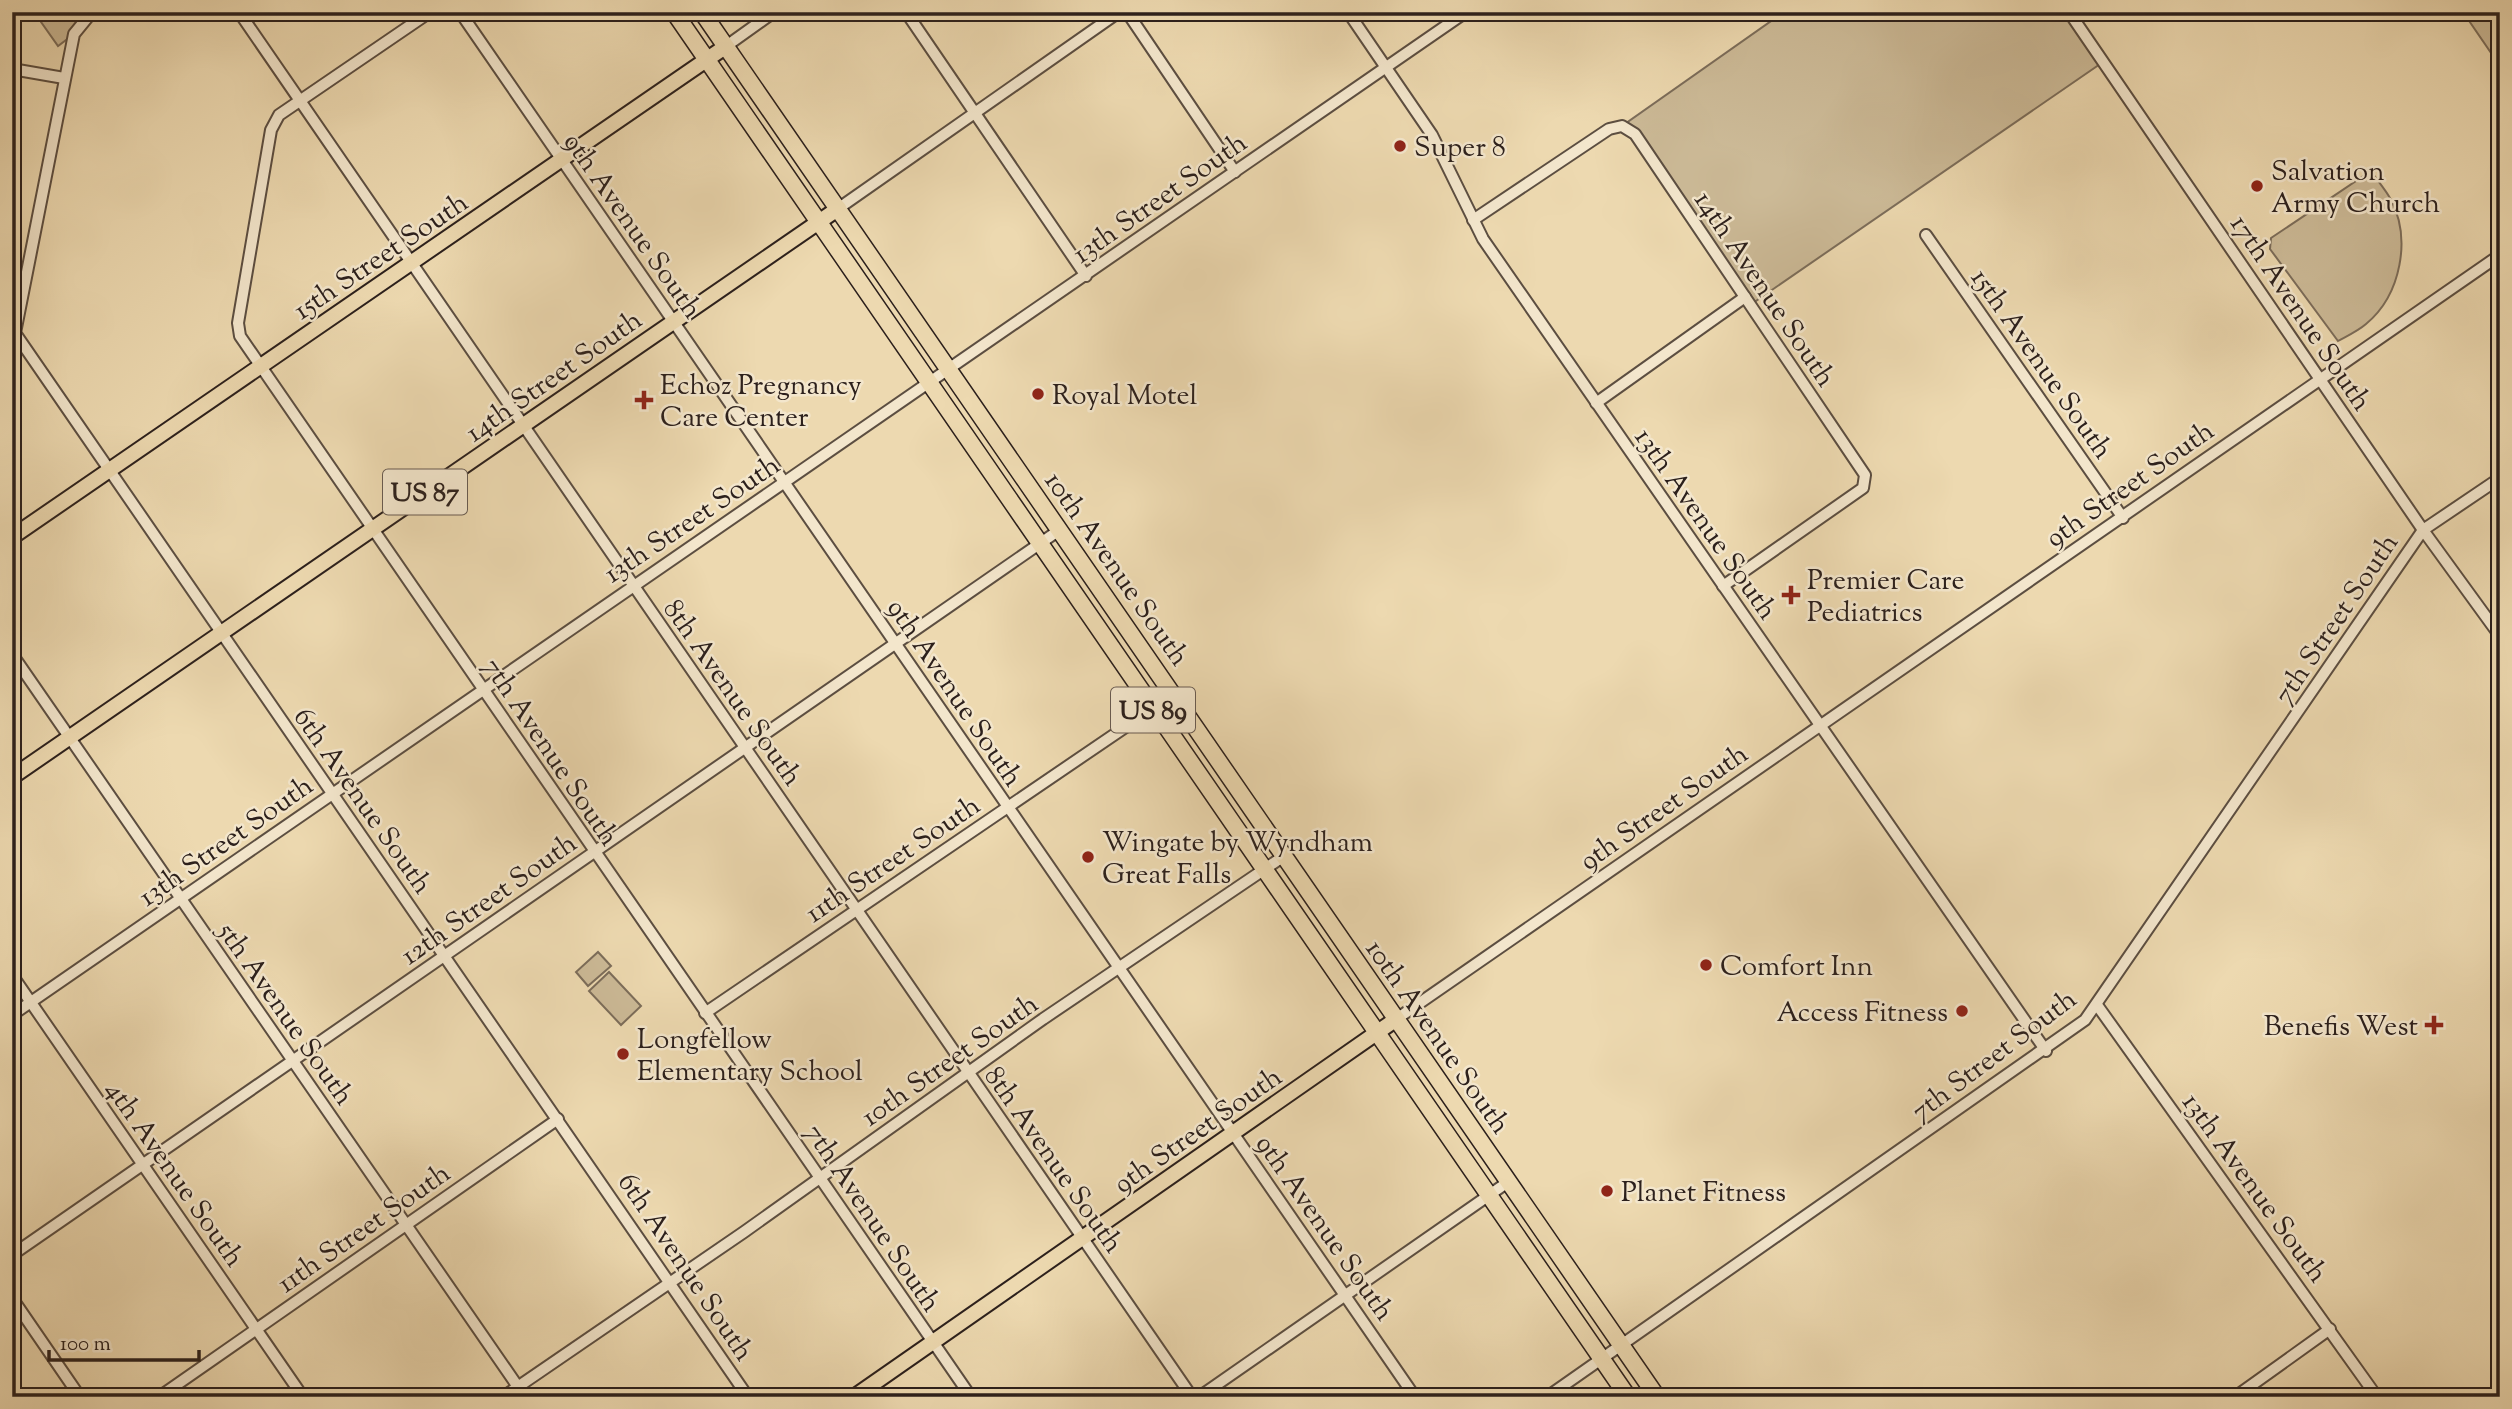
<svg xmlns="http://www.w3.org/2000/svg" width="2512" height="1409" viewBox="0 0 2512 1409" font-family="'Sorts Mill Goudy',serif">
	<style>
		.green { fill: #ccba97; stroke: #7c6d5a; stroke-width: 2 }
		.lines { fill: none; stroke-linecap: round; stroke-linejoin: round }
		.minor-casing { stroke: #5c4e41; stroke-width: 14 }
		.major-casing { stroke: #2c201c; stroke-width: 18 }
		.highway-casing { stroke: #2c201c; stroke-width: 19 }
		.minor { stroke: #f3e6cc; stroke-width: 10 }
		.major { stroke: #edd9b0; stroke-width: 14 }
		.highway { stroke: #edd9b0; stroke-width: 16 }
		.poi-dot { fill: #8f2418; stroke: #f3e6cc; stroke-width: 2.5 }
		.labels { text-anchor: middle; stroke-width: 5; stroke-linejoin: round; paint-order: stroke }
		.shield { fill: #f3e6cc; stroke: #685b51; stroke-width: 2 }
		.shield-label { font-size: 26px; font-weight: bold; fill: #2c201c }
		.poi-label { font-size: 28px; fill: #2c201c; stroke: #f3e6cc; text-anchor: start }
		.street-label { font-size: 28px; fill: #2c201c; stroke: #f3e6cc }
	</style>
	<rect width="100%" height="100%" fill="#edd9b0"/>
	<filter id="stains"><feTurbulence type="fractalNoise" baseFrequency=".00286" numOctaves="4"/><feColorMatrix values="0 0 0 0 .2 0 0 0 0 .09 0 0 0 0 .02 0 0 0 .5 -.17"/></filter>
	<radialGradient id="worn" r=".72"><stop offset=".6" stop-color="#630" stop-opacity="0"/><stop offset="1" stop-color="#630" stop-opacity=".3"/></radialGradient>
	<g class="green">
		<polygon points="34,12 92,12 74,34 58,46"/>
		<polygon points="1784,12 2069,12 2103,62 1750,305 1635,134 1622,126"/>
		<polygon points="2463,12 2500,12 2500,66"/>
		<path d="M 2371,171 C 2377,180 2385,189 2390,198 C 2412,238 2401,295 2366,324 C 2358,331 2347,336 2338,341 L 2270,249 L 2271,238 Z"/>
		<polygon points="598,952 611,966 588,986 576,972"/>
		<polygon points="609,972 641,1006 621,1025 589,991"/>
	</g>
	<g class="lines">
		<defs>
			<g id="minor">
				<polyline points="92,12 74,34 15,333 748,1397"/>
				<polyline points="239,12 1192,1397"/>
				<polyline points="430,12 279,115 271,130 238,323 240,336 971,1397"/>
				<polyline points="460,12 1415,1397"/>
				<polyline points="906,12 1086,276"/>
				<polyline points="1127,12 1235,172"/>
				<polyline points="1348,12 1432,135 1483,239 2046,1051"/>
				<polyline points="2069,12 2423,530 2500,636"/>
				<polyline points="725,47 774,12"/>
				<polyline points="12,69 64,78"/>
				<polyline points="839,208 1119,12"/>
				<polyline points="1473,220 1609,129 1622,126 1635,134 1865,475 1863,488 1723,586"/>
				<polyline points="1926,235 2123,518"/>
				<polyline points="1596,403 1745,297"/>
				<polyline points="12,654 525,1397"/>
				<polyline points="12,975 303,1397"/>
				<polyline points="2097,1005 2377,1397"/>
				<polyline points="705,1013 1174,694"/>
				<polyline points="12,1015 1466,12"/>
				<polyline points="1395,1020 2500,255"/>
				<polyline points="12,1255 1058,531"/>
				<polyline points="12,1298 80,1397"/>
				<polyline points="159,1397 558,1119"/>
				<polyline points="503,1397 744,1232 1043,1019 1284,856"/>
				<polyline points="1199,1397 1508,1182"/>
				<polyline points="1547,1397 2085,1020 2423,530 2500,478"/>
				<polyline points="2235,1397 2330,1329"/>
			</g>
			<g id="major">
				<polyline points="12,537 725,47"/>
				<polyline points="12,777 839,208"/>
				<polyline points="854,1397 1395,1020"/>
			</g>
			<g id="highway">
				<polyline points="674,12 1628,1397"/>
				<polyline points="702,12 1657,1397"/>
			</g>
		</defs>
		<use href="#minor" class="minor-casing"/>
		<use href="#major" class="major-casing"/>
		<use href="#highway" class="highway-casing"/>
		<use href="#minor" class="minor"/>
		<use href="#major" class="major"/>
		<use href="#highway" class="highway"/>
	</g>
	<g class="poi-dot">
		<circle cx="1400" cy="146" r="7"/>
		<circle cx="2257" cy="186" r="7"/>
		<circle cx="1038" cy="394" r="7"/>
		<path d="M640.5 389.5h7v7h7v7h-7v7h-7v-7h-7v-7h7z"/>
		<path d="M1787.5 584.5h7v7h7v7h-7v7h-7v-7h-7v-7h7z"/>
		<circle cx="1088" cy="857" r="7"/>
		<circle cx="1706" cy="965" r="7"/>
		<circle cx="1962" cy="1011" r="7"/>
		<path d="M2430.5 1014.5h7v7h7v7h-7v7h-7v-7h-7v-7h7z"/>
		<circle cx="623" cy="1054" r="7"/>
		<circle cx="1607" cy="1191" r="7"/>
	</g>
	<g class="labels">
		<g class="shield">
			<rect x="383" y="469.5" width="84" height="45" rx="5"/>
			<rect x="1111" y="687.5" width="84" height="45" rx="5"/>
		</g>
		<g class="shield-label">
			<text x="425" y="501">US 87</text>
			<text x="1153" y="719">US 89</text>
		</g>
		<g class="poi-label">
			<text x="1414" y="156">Super 8</text>
			<text x="2271" y="180">Salvation<tspan x="2271" dy="32">Army Church</tspan></text>
			<text x="660" y="394">Echoz Pregnancy<tspan x="660" dy="32">Care Center</tspan></text>
			<text x="1052" y="404">Royal Motel</text>
			<text x="1807" y="589">Premier Care<tspan x="1807" dy="32">Pediatrics</tspan></text>
			<text x="1102" y="851">Wingate by Wyndham<tspan x="1102" dy="32">Great Falls</tspan></text>
			<text x="1720" y="975">Comfort Inn</text>
			<text x="1948" y="1021" text-anchor="end">Access Fitness</text>
			<text x="2418" y="1035" text-anchor="end">Benefis West</text>
			<text x="637" y="1048">Longfellow<tspan x="637" dy="32">Elementary School</tspan></text>
			<text x="1621" y="1201">Planet Fitness</text>
		</g>
		<g class="street-label">
			<text transform="translate(1159 197) rotate(-35)" y="10">13th Street South</text>
			<text transform="translate(634 225) rotate(55)" y="10">9th Avenue South</text>
			<text transform="translate(380 255) rotate(-34)" y="10">15th Street South</text>
			<text transform="translate(1766 288) rotate(56)" y="10">14th Avenue South</text>
			<text transform="translate(2302 312) rotate(56)" y="10">17th Avenue South</text>
			<text transform="translate(2043 363) rotate(55)" y="10">15th Avenue South</text>
			<text transform="translate(553 375) rotate(-35)" y="10">14th Street South</text>
			<text transform="translate(2129 483) rotate(-35)" y="10">9th Street South</text>
			<text transform="translate(691 518) rotate(-34)" y="10">13th Street South</text>
			<text transform="translate(1707 523) rotate(55)" y="10">13th Avenue South</text>
			<text transform="translate(1118 568) rotate(55)" y="10">10th Avenue South</text>
			<text transform="translate(2335 618) rotate(-56)" y="10">7th Street South</text>
			<text transform="translate(734 692) rotate(55)" y="10">8th Avenue South</text>
			<text transform="translate(956 692) rotate(56)" y="10">9th Avenue South</text>
			<text transform="translate(552 751) rotate(56)" y="10">7th Avenue South</text>
			<text transform="translate(364 800) rotate(55)" y="10">6th Avenue South</text>
			<text transform="translate(1663 806) rotate(-35)" y="10">9th Street South</text>
			<text transform="translate(225 840) rotate(-35)" y="10">13th Street South</text>
			<text transform="translate(892 858) rotate(-34)" y="10">11th Street South</text>
			<text transform="translate(488 898) rotate(-35)" y="10">12th Street South</text>
			<text transform="translate(287 1013) rotate(55)" y="10">5th Avenue South</text>
			<text transform="translate(1439 1036) rotate(55)" y="10">10th Avenue South</text>
			<text transform="translate(1993 1054) rotate(-37)" y="10">7th Street South</text>
			<text transform="translate(949 1059) rotate(-35)" y="10">10th Street South</text>
			<text transform="translate(1197 1129) rotate(-35)" y="10">9th Street South</text>
			<text transform="translate(1055 1159) rotate(55)" y="10">8th Avenue South</text>
			<text transform="translate(176 1173) rotate(55)" y="10">4th Avenue South</text>
			<text transform="translate(2256 1187) rotate(54)" y="10">13th Avenue South</text>
			<text transform="translate(874 1217) rotate(56)" y="10">7th Avenue South</text>
			<text transform="translate(363 1227) rotate(-35)" y="10">11th Street South</text>
			<text transform="translate(1326 1227) rotate(55)" y="10">9th Avenue South</text>
			<text transform="translate(687 1266) rotate(56)" y="10">6th Avenue South</text>
		</g>
	</g>
	<rect width="2512" height="1409" fill="none" stroke="#edd9b0" stroke-width="42"/>
	<rect x="14" y="14" width="2484" height="1381" fill="none" stroke="#2c201c" stroke-width="3.5"/>
	<rect x="21" y="21" width="2470" height="1367" fill="none" stroke="#2c201c" stroke-width="2"/>
	<path d="M49 1350v10h150v-10" fill="none" stroke="#2c201c" stroke-width="3.5"/>
	<text x="60" y="1350" font-size="21" fill="#2c201c" stroke="#f3e6cc" stroke-width="5" paint-order="stroke">100 m</text>
	<rect width="100%" height="100%" filter="url(#stains)"/>
	<rect width="100%" height="100%" fill="url(#worn)"/>
</svg>
